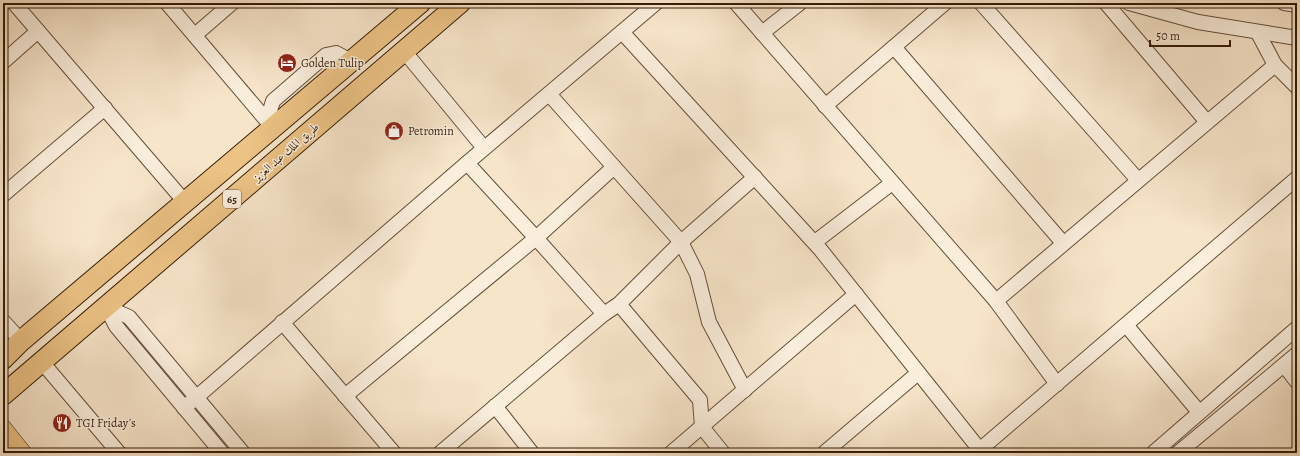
<svg xmlns="http://www.w3.org/2000/svg" width="1300" height="456" viewBox="0 0 1300 456" font-family="Alegreya,Amiri,serif">
	<style>
		.lines { fill: none; stroke-linecap: round; stroke-linejoin: round }
		.minor-casing { stroke: #664e38; stroke-width: 16 }
		.major-casing { stroke: #351c07; stroke-width: 18 }
		.highway-casing { stroke: #351c07; stroke-width: 22 }
		.minor { stroke: #faeedd; stroke-width: 14 }
		.major { stroke: #ecc285; stroke-width: 17 }
		.highway { stroke: #ecc285; stroke-width: 20 }
		.labels { text-anchor: middle; stroke-width: 3; stroke-linejoin: round; paint-order: stroke }
		.shield { fill: #faeedd; stroke: #705b47; stroke-width: 1 }
		.shield-label { font-size: 11px; font-weight: bold; fill: #351c07 }
		.poi-label { font-size: 12px; fill: #351c07; stroke: #faeedd; text-anchor: start }
		.street-label { font-size: 12px; fill: #351c07; stroke: #faeedd }
	</style>
	<rect width="100%" height="100%" fill="#f7e5ca"/>
	<filter id="stains"><feTurbulence type="fractalNoise" baseFrequency=".005" numOctaves="4"/><feColorMatrix values="0 0 0 0 .2 0 0 0 0 .09 0 0 0 0 .02 0 0 0 .5 -.17"/></filter>
	<radialGradient id="worn" r=".72"><stop offset=".6" stop-color="#630" stop-opacity="0"/><stop offset="1" stop-color="#630" stop-opacity=".3"/></radialGradient>
	<g class="lines">
		<defs>
			<g id="minor">
				<polyline points="14,3 185,202"/>
				<polyline points="167,3 273,128"/>
				<polyline points="736,3 996,301 1057,384"/>
				<polyline points="981,3 1138,180"/>
				<polyline points="1106,3 1207,122"/>
				<polyline points="1129,3 1198,22 1297,38"/>
				<polyline points="1284,3 1297,5"/>
				<polyline points="622,32 820,249 980,450"/>
				<polyline points="762,33 800,3"/>
				<polyline points="1258,33 1275,65 1297,87"/>
				<polyline points="195,35 232,3"/>
				<polyline points="894,47 1063,243"/>
				<polyline points="404,51 484,148"/>
				<polyline points="3,62 38,31"/>
				<polyline points="549,94 681,242 697,274 709,322 745,390"/>
				<polyline points="825,106 945,3"/>
				<polyline points="267,121 273,101 326,55 336,53 351,61"/>
				<polyline points="467,163 536,238 604,314"/>
				<polyline points="3,195 105,108"/>
				<polyline points="815,242 892,183"/>
				<polyline points="996,301 1275,65"/>
				<polyline points="619,304 700,400 702,427 723,453"/>
				<polyline points="106,307 129,317 243,453"/>
				<polyline points="106,307 116,326 222,453"/>
				<polyline points="3,321 21,341"/>
				<polyline points="282,322 394,453"/>
				<polyline points="1126,325 1199,412"/>
				<polyline points="41,361 119,453"/>
				<polyline points="1284,365 1297,382"/>
				<polyline points="345,396 536,238 614,167"/>
				<polyline points="495,406 532,453"/>
				<polyline points="184,408 467,163 656,3"/>
				<polyline points="440,453 604,314 619,304 681,242 755,177"/>
				<polyline points="671,453 856,294"/>
				<polyline points="824,453 918,373"/>
				<polyline points="976,453 1297,178"/>
				<polyline points="1153,453 1297,328"/>
				<polyline points="1178,453 1297,354"/>
			</g>
			<polyline id="major" points="3,428 23,453"/>
			<g id="highway">
				<polyline points="3,359 21,341 420,3"/>
				<polyline points="3,395 460,3"/>
			</g>
		</defs>
		<use href="#minor" class="minor-casing"/>
		<use href="#major" class="major-casing"/>
		<use href="#highway" class="highway-casing"/>
		<use href="#minor" class="minor"/>
		<use href="#major" class="major"/>
		<use href="#highway" class="highway"/>
	</g>
	<defs>
		<symbol id="hotel-disc" viewBox="-11 -11 22 22"><circle r="9.5" fill="#8f2418" stroke="#faeedd"/><path d="M-6-4.5h1.5V1H6V5H4.5V3h-9V5H-6ZM-4 0a1.8 1.8 0 1 1 3.6 0ZM.5 0V-2.5h3Q6-2.5 6 0Z" fill="#fff"/></symbol>
		<symbol id="shop-disc" viewBox="-11 -11 22 22"><circle r="9.5" fill="#8f2418" stroke="#faeedd"/><path d="M-5-2.5h2.3a2.7 3.5 0 0 1 5.4 0H5L5.5 6h-11ZM-1.5-2.5h3a1.5 2.3 0 0 0-3 0Z" fill="#fff"/></symbol>
		<symbol id="restaurant-disc" viewBox="-11 -11 22 22"><circle r="9.5" fill="#8f2418" stroke="#faeedd"/><path d="M-5-6h1v4h1v-4h1v4h1v-4h1v5L-1.5 .5V6h-2V.5L-5-1ZM5-6V6H3V1.5H1.5Q1.5-4 5-6Z" fill="#fff"/></symbol>
	</defs>
	<g fill-rule="evenodd">
		<use href="#hotel-disc" x="276" y="52" width="22" height="22"/>
		<use href="#shop-disc" x="383" y="120" width="22" height="22"/>
		<use href="#restaurant-disc" x="51" y="412" width="22" height="22"/>
	</g>
	<g class="labels">
		<rect class="shield" x="223" y="190" width="18" height="18" rx="3"/>
		<g class="shield-label">
			<text x="232" y="203">65</text>
		</g>
		<g class="poi-label">
			<text x="301" y="67">Golden Tulip</text>
			<text x="408" y="135">Petromin</text>
			<text x="76" y="427">TGI Friday's</text>
		</g>
		<g class="street-label">
			<text transform="translate(286 152) rotate(-41)" y="4">طريق الملك عبد العزيز</text>
		</g>
	</g>
	<rect width="1300" height="456" fill="none" stroke="#f7e5ca" stroke-width="16"/>
	<rect x="4" y="4" width="1292" height="448" fill="none" stroke="#351c07" stroke-width="2"/>
	<rect x="8" y="8" width="1284" height="440" fill="none" stroke="#351c07"/>
	<path d="M1150 40v6h80v-6" fill="none" stroke="#351c07" stroke-width="2"/>
	<text x="1156" y="40" font-size="12" fill="#351c07" stroke="#faeedd" stroke-width="3" paint-order="stroke">50 m</text>
	<rect width="100%" height="100%" filter="url(#stains)"/>
	<rect width="100%" height="100%" fill="url(#worn)"/>
</svg>
